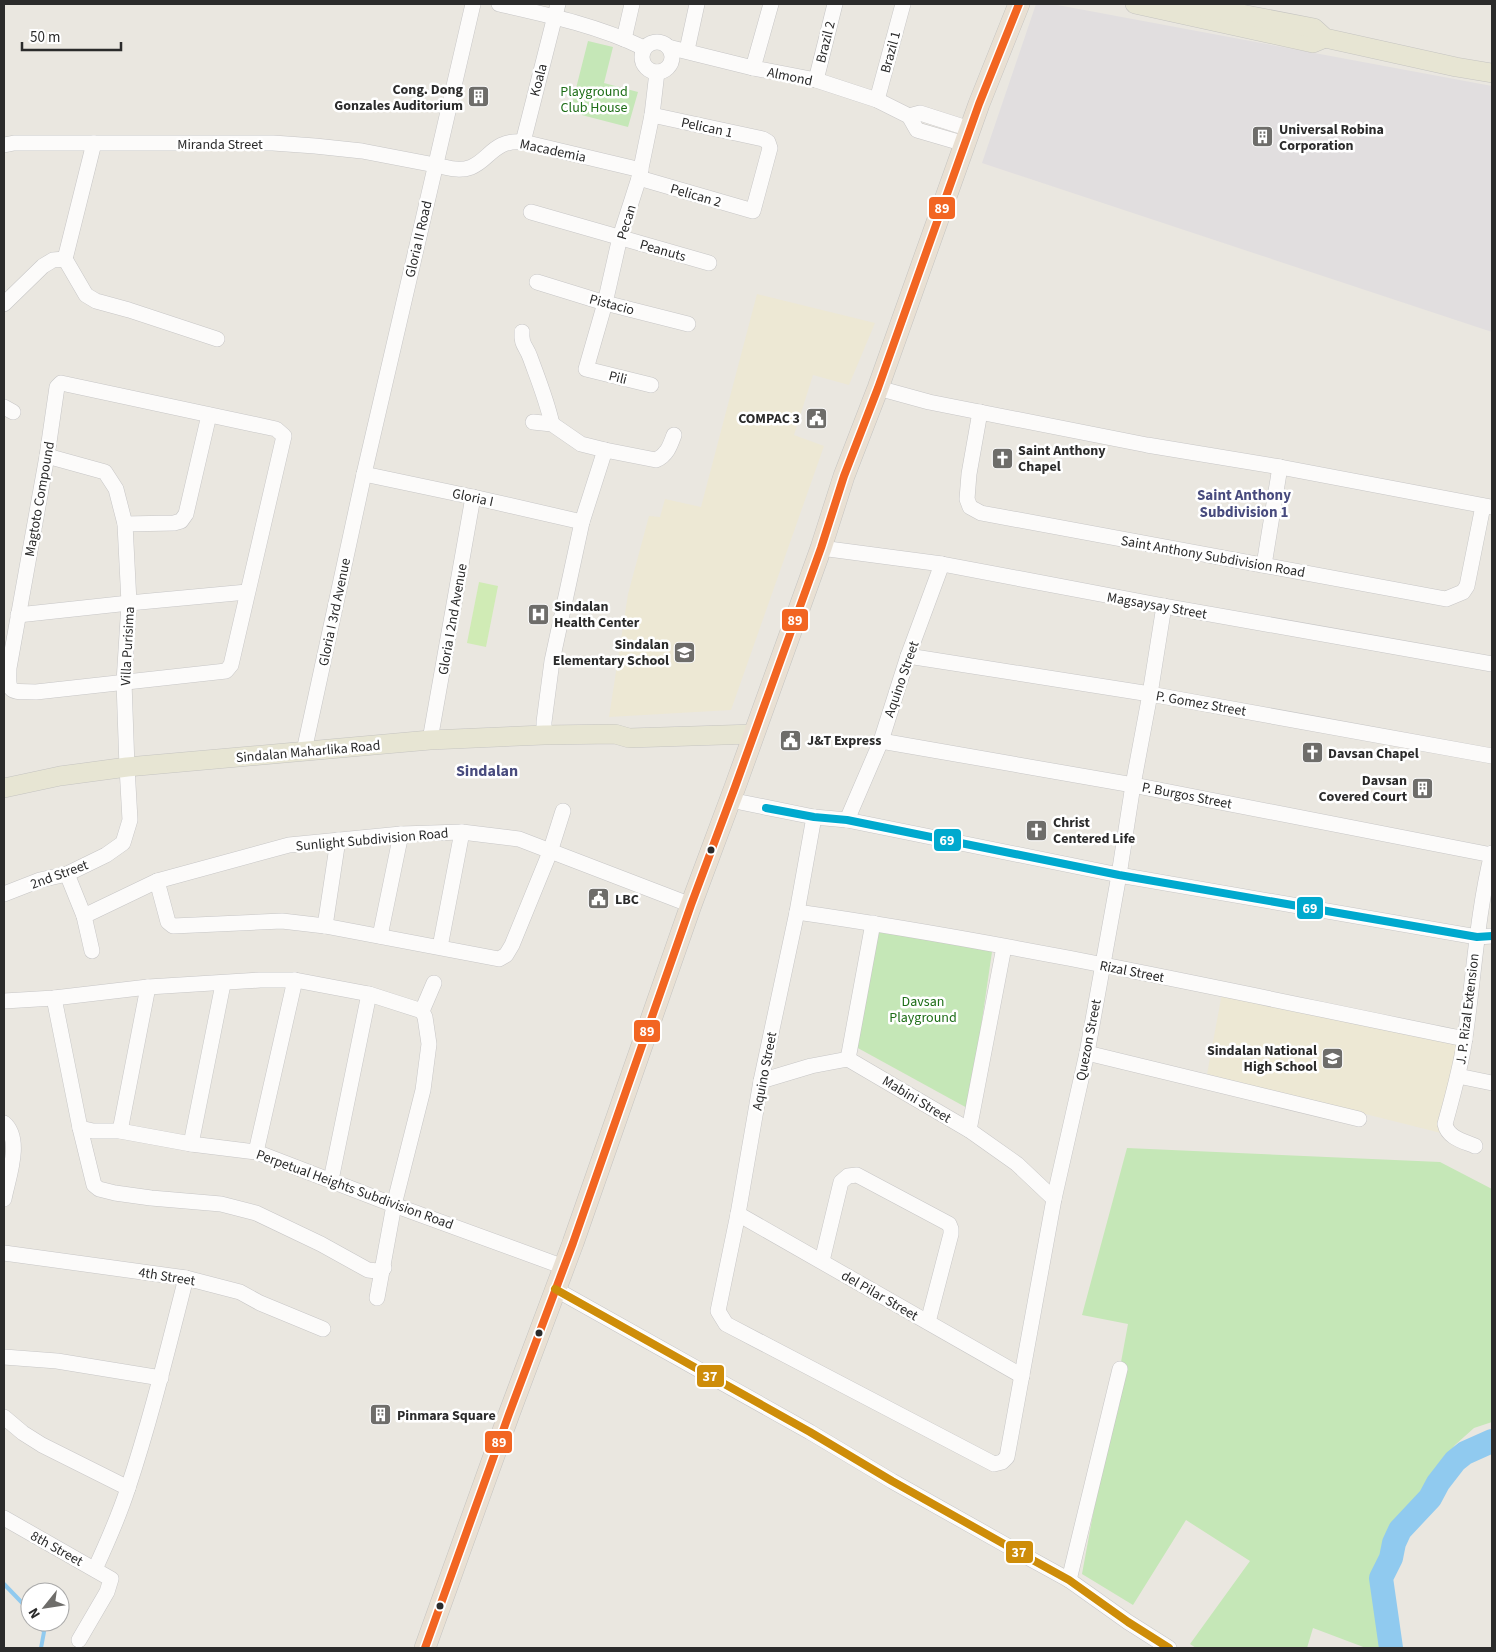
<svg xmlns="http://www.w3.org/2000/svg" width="1496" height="1652" viewBox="0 0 1496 1652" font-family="'Source Sans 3',sans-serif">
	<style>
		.industrial { fill: #e1dedf }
		.education { fill: #ede8d4 }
		.green { fill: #c5e7b7 }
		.pitch { fill: #d0ebb5 }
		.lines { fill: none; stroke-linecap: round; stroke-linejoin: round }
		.stream { stroke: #90caef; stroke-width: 4 }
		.river { stroke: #90caef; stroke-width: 24 }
		.minor-casing { stroke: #c7c6c6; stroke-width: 16 }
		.major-casing { stroke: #c5c4c1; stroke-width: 20 }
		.highway-casing { stroke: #c5c4c1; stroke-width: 22 }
		.minor { stroke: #fcfbfa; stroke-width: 15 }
		.major { stroke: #e7e5d3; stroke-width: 19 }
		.highway { stroke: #e9e0d3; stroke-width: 21 }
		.bus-1-casing { stroke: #fff; stroke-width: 11 }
		.bus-2-casing { stroke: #fff; stroke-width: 11 }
		.bus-3-casing { stroke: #fff; stroke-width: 11 }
		.bus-1 { stroke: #f26522; stroke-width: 8 }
		.bus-2 { stroke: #00a9ce; stroke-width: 8 }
		.bus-3 { stroke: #ce8d09; stroke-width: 8 }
		.bus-dot { fill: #2b2b2b; stroke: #fff; stroke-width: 2 }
		.labels { text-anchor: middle; stroke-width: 5; stroke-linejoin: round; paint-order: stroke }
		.street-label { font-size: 14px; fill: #2b2b2b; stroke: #fff }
		.poi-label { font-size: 14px; font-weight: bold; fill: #2b2b2b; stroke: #fff; text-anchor: start }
		.park-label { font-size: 14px; fill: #1d6d16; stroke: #fff }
		.neighbourhood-label { font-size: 15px; font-weight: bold; fill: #484b7e; stroke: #fff }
		.quarter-label { font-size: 16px; font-weight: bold; fill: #484b7e; stroke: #fff }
		.line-badge { stroke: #fff; stroke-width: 2 }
		.badge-label { font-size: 14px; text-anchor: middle; font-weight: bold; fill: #fff }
	</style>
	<rect width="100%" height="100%" fill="#eae7e0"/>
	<polygon class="industrial" points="1036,4 1052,4 1492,86 1492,332 982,163"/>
	<g class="education">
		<polygon points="757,294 875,323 849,385 813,375 794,435 824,446 731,710 609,717 628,594 649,516 660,517 665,499 701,507"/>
		<polygon points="1222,993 1458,1041 1441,1133 1207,1074"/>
	</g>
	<g class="green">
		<polygon points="588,41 613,47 604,83 638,92 628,127 570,112"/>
		<polygon points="876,923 993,945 969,1109 856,1047"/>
		<polygon points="1127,1148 1440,1162 1492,1189 1492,1422 1474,1428 1455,1445 1407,1510 1378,1562 1378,1609 1385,1648 1366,1648 1313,1628 1307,1648 1196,1648 1190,1644 1250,1561 1186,1520 1133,1605 1082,1574 1128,1324 1082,1315"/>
	</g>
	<polygon class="pitch" points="479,582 498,586 486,647 467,643"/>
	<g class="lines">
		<g class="stream">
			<polyline points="4,1584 30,1611"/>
			<polyline points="39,1622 44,1632 41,1648"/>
		</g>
		<polyline class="river" points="1391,1648 1381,1578 1391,1558 1394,1543 1400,1530 1430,1498 1438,1483 1455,1461 1465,1453 1492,1441"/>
		<defs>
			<g id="minor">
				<path d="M 499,4 C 548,15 599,26 644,48"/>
				<polyline points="624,39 632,4"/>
				<circle cx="657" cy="57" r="15"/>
				<polyline points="668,47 753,68 816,80 877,100 909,116 917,130 965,144"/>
				<polyline points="687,50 697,4"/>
				<polyline points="753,68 771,4"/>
				<polyline points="816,80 835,4"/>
				<polyline points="877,100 903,4"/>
				<polyline points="909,116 920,113 970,129"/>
				<polyline points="523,142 558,4"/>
				<polyline points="4,145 14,143 273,143 315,146 362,151 435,165"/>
				<path d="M 444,167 C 489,179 483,138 523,142 L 641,170"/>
				<polyline points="639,178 753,211 770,148 768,142 763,139 652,115"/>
				<polyline points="531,212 709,263"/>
				<polyline points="65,259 94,143"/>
				<polyline points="537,282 605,303 688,324"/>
				<polyline points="4,304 43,266 53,260 65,259 86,295 96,301 129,310 217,339"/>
				<path d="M 522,332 C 521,345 526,346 530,357 C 538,379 547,401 552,424"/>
				<path d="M 61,383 L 276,429 L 284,436 L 231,665 L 226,671 L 36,692 C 10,691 8,695 9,668 L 47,456 L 57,387 Z"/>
				<polyline points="651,385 586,369 605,303 620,237 639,178 652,115 657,72"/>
				<polyline points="878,388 929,402 1147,445 1280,467 1491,507"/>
				<polyline points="4,407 13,412"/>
				<polyline points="980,412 969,474 967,499 970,507 981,513 1446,599 1463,592 1467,586 1483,506"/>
				<polyline points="533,422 552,424 581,444 605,450"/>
				<polyline points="364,474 473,497 582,522"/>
				<polyline points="125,524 174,523 181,521 186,514 209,415"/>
				<polyline points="821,548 942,564 1164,606 1492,664"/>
				<polyline points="1264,565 1280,467"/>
				<polyline points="18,615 129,603 247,592"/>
				<polyline points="908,656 1150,694 1492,756"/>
				<path d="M 544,735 L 544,722 L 552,661 L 582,522 L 605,450 L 656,460 C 667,455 670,446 674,435"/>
				<polyline points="430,740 473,497"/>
				<polyline points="881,741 1133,785 1492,855"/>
				<polyline points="304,751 364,474 473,4"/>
				<polyline points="730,800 814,817 847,820 1119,875 1477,937 1492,936"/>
				<polyline points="814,817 797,912 761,1081 738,1214 718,1311 726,1324 994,1464 1002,1462 1007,1457 1054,1199 1087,1053 1119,875 1133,785 1150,694 1164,606"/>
				<polyline points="847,820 881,741 908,656 942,564"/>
				<polyline points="67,874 84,916 92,951"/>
				<polyline points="157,881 168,922 173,926 282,921 325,926 499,959 506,955 512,945 550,852 563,811"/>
				<polyline points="4,894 40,880 67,874 106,855 123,843 130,820 127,767 124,682 129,603 125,524 116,489 105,472 47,456"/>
				<path d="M 797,912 C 1021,944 1243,994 1465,1039"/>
				<polyline points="84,916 157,881 289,845 401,834 462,832 519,839 691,905"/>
				<polyline points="325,926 338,840"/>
				<polyline points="380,936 401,834"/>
				<polyline points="440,947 462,832"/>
				<polyline points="54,998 80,1128 94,1185 99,1189 115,1193 151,1198 221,1204 256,1213 321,1244 368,1270 377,1271 384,1268"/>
				<polyline points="4,1001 54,998 148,987 260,980 295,980 369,994 422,1011 425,1017 429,1044 423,1090 394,1205 377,1298"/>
				<polyline points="422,1011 434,983"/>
				<polyline points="1087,1053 1359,1119"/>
				<polyline points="848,1059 873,923"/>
				<polyline points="1458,1076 1492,1083"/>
				<polyline points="761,1081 811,1066 848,1059 969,1130 1017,1164 1054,1199"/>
				<path d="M 4,1123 C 23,1139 8,1178 4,1199"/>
				<polyline points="80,1128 93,1131 120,1131 191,1144 256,1152 394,1205 564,1267"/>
				<polyline points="969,1130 1004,947"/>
				<polyline points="120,1131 148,987"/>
				<polyline points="191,1144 223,984"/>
				<path d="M 1475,1146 C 1463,1141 1448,1138 1445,1124 C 1453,1095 1461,1067 1465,1038 C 1474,976 1477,914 1492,853"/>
				<polyline points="256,1152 295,980"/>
				<polyline points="331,1180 369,994"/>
				<polyline points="738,1214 1022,1376"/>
				<polyline points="4,1253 186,1278 240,1292 260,1303 323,1329"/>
				<polyline points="822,1261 841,1182 848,1176 857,1175 949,1224 951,1229 951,1234 928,1322"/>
				<polyline points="555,1289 810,1432 892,1481 1029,1558 1069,1580 1128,1622 1169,1648"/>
				<polyline points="4,1357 57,1361 161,1378"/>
				<polyline points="4,1417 23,1433 42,1445 128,1488"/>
				<polyline points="4,1518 111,1579 107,1592 79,1640"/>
				<path d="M 95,1569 C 107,1543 119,1516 128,1488 C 151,1419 168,1348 186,1278"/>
				<polyline points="1069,1580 1120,1369"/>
			</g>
			<g id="major">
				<polyline points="1135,4 1313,43 1325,38"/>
				<polyline points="1189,4 1314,28 1325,38 1456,67 1492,73"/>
				<polyline points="4,788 60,776 127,767 430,740 544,735 615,734 629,738 754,734"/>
			</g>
			<polyline id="highway" points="425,1648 509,1414 573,1243 691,905 735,787 821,548 844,476 878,388 979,104 1019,4"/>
		</defs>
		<use href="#minor" class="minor-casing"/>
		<use href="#major" class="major-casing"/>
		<use href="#highway" class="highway-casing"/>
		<use href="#minor" class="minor"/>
		<use href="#major" class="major"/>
		<use href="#highway" class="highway"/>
		<defs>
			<polyline id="bus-1" points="425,1648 509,1414 573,1243 691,905 735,787 821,548 844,476 878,388 979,104 1019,4"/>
			<polyline id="bus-2" points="766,808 814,817 847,820 1119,875 1477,937 1492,936"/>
			<polyline id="bus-3" points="555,1289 810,1432 892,1481 1029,1558 1069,1580 1128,1622 1169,1648"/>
		</defs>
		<use href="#bus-1" class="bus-1-casing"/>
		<use href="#bus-2" class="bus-2-casing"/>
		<use href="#bus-3" class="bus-3-casing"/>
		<use href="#bus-1" class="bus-1"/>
		<use href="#bus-2" class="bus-2"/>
		<use href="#bus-3" class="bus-3"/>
	</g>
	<defs>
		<symbol id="building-square" viewBox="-11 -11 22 22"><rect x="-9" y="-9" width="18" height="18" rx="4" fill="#6e6d6a" stroke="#fff"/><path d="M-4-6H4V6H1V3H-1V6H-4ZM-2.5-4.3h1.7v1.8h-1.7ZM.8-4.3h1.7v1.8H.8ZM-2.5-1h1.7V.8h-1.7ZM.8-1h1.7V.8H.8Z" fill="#fff"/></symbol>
		<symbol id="civic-square" viewBox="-11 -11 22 22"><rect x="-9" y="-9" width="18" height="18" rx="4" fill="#6e6d6a" stroke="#fff"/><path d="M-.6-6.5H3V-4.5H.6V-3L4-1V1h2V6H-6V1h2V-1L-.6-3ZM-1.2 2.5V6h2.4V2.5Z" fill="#fff"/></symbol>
		<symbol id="church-square" viewBox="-11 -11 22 22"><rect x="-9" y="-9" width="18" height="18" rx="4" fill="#6e6d6a" stroke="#fff"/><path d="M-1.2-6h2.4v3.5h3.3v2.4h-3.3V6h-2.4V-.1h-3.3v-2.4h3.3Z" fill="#fff"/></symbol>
		<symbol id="hospital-square" viewBox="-11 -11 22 22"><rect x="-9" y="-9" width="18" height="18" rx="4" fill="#6e6d6a" stroke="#fff"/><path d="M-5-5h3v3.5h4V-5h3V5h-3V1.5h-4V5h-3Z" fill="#fff"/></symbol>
		<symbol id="school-square" viewBox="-11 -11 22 22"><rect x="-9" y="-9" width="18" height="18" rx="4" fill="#6e6d6a" stroke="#fff"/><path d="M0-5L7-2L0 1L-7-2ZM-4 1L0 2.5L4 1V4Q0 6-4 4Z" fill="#fff"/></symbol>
	</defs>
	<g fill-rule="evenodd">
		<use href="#building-square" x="466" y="84" width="25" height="25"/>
		<use href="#building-square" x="1250" y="124" width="25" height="25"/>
		<use href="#civic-square" x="804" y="406" width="25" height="25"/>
		<use href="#church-square" x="990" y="446" width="25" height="25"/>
		<use href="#hospital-square" x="526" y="602" width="25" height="25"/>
		<use href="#school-square" x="672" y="640" width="25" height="25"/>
		<use href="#civic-square" x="778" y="728" width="25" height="25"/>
		<use href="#church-square" x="1300" y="740" width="25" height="25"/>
		<use href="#building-square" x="1410" y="776" width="25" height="25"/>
		<use href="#church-square" x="1024" y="818" width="25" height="25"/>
		<use href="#civic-square" x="586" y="886" width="25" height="25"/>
		<use href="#school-square" x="1320" y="1046" width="25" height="25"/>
		<use href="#building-square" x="368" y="1402" width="25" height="25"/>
	</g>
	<g class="bus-dot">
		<circle cx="711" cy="850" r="4.5"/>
		<circle cx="539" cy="1333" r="4.5"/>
		<circle cx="440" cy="1606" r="4.5"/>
	</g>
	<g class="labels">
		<g class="street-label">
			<text transform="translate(825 42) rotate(-76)" y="5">Brazil 2</text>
			<text transform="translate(890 52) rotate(-75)" y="5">Brazil 1</text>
			<text transform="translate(790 76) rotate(12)" y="5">Almond</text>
			<text transform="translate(538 80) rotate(-76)" y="5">Koala</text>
			<text transform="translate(707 127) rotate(12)" y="5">Pelican 1</text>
			<text x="220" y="149">Miranda Street</text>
			<text transform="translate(553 150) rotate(12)" y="5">Macademia</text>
			<text transform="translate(696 195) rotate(16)" y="5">Pelican 2</text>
			<text transform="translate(626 222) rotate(-73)" y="5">Pecan</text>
			<text transform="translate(418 239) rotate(-77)" y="5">Gloria II Road</text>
			<text transform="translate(663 250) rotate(16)" y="5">Peanuts</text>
			<text transform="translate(612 304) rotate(15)" y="5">Pistacio</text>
			<text transform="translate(618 377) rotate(14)" y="5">Pili</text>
			<text transform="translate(473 497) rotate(12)" y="5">Gloria I</text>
			<text transform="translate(39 499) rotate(-80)" y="5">Magtoto Compound</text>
			<text transform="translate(1213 556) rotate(10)" y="5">Saint Anthony Subdivision Road</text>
			<text transform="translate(1157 605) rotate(10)" y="5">Magsaysay Street</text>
			<text transform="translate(334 612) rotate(-78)" y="5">Gloria I 3rd Avenue</text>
			<text transform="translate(452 619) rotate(-80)" y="5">Gloria I 2nd Avenue</text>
			<text transform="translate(127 646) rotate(-87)" y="5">Villa Purisima</text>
			<text transform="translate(901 679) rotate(-71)" y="5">Aquino Street</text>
			<text transform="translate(1201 703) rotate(10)" y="5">P. Gomez Street</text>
			<text transform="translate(308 751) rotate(-5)" y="5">Sindalan Maharlika Road</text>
			<text transform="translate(1187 795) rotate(11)" y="5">P. Burgos Street</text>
			<text transform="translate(372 839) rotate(-5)" y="5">Sunlight Subdivision Road</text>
			<text transform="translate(59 874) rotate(-20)" y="5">2nd Street</text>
			<text transform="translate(1132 971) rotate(11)" y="5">Rizal Street</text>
			<text transform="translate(1467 1009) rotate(-83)" y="5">J. P. Rizal Extension</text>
			<text transform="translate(1088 1040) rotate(-79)" y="5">Quezon Street</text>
			<text transform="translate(764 1071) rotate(-79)" y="5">Aquino Street</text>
			<text transform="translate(917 1099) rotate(31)" y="5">Mabini Street</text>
			<text transform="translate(355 1189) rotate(20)" y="5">Perpetual Heights Subdivision Road</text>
			<text transform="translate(167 1276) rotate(9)" y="5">4th Street</text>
			<text transform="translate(880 1295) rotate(30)" y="5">del Pilar Street</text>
			<text transform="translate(57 1548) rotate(29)" y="5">8th Street</text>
		</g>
		<g class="poi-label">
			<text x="463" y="94" text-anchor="end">Cong. Dong<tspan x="463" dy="16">Gonzales Auditorium</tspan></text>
			<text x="1279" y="134">Universal Robina<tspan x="1279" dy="16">Corporation</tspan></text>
			<text x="800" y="423" text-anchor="end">COMPAC 3</text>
			<text x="1018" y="455">Saint Anthony<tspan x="1018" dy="16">Chapel</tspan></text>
			<text x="554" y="611">Sindalan<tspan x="554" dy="16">Health Center</tspan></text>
			<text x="669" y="649" text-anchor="end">Sindalan<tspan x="669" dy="16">Elementary School</tspan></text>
			<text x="807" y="745">J&amp;T Express</text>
			<text x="1328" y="758">Davsan Chapel</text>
			<text x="1407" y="785" text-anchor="end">Davsan<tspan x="1407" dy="16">Covered Court</tspan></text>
			<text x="1053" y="827">Christ<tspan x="1053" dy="16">Centered Life</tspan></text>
			<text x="615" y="904">LBC</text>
			<text x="1317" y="1055" text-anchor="end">Sindalan National<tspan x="1317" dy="16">High School</tspan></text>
			<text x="397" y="1420">Pinmara Square</text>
		</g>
		<g class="park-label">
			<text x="594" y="96">Playground<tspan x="594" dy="16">Club House</tspan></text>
			<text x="923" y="1006">Davsan<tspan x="923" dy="16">Playground</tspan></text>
		</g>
		<g class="neighbourhood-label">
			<text x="1244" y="500">Saint Anthony<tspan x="1244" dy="17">Subdivision 1</tspan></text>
		</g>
		<g class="quarter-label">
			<text x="487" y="776">Sindalan</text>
		</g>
	</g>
	<g class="line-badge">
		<rect x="928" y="196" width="28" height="24" rx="5" fill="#f26522"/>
		<rect x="781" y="608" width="28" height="24" rx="5" fill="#f26522"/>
		<rect x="933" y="828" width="29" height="24" rx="5" fill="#00a9ce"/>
		<rect x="1296" y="896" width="28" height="24" rx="5" fill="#00a9ce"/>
		<rect x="633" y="1019" width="28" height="24" rx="5" fill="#f26522"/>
		<rect x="696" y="1364" width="29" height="24" rx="5" fill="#ce8d09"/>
		<rect x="484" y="1430" width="29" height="24" rx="5" fill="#f26522"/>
		<rect x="1005" y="1540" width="29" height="24" rx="5" fill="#ce8d09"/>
	</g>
	<g class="badge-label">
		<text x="942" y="213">89</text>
		<text x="795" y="625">89</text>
		<text x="947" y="845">69</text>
		<text x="1310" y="913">69</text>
		<text x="647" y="1036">89</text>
		<text x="710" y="1381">37</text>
		<text x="499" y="1447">89</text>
		<text x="1019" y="1557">37</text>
	</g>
	<rect width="1496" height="1652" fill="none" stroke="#2b2b2b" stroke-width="10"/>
	<g transform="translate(45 1607) rotate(240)"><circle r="24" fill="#ffffff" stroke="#aaaaaa"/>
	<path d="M0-4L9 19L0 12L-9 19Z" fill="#6e6d6a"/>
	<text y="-8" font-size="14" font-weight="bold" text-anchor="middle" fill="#2b2b2b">N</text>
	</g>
	<path d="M22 42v8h99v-8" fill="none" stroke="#2b2b2b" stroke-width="2.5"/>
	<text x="30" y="42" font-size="15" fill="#2b2b2b" stroke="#ffffff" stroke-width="4" paint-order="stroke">50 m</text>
</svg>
